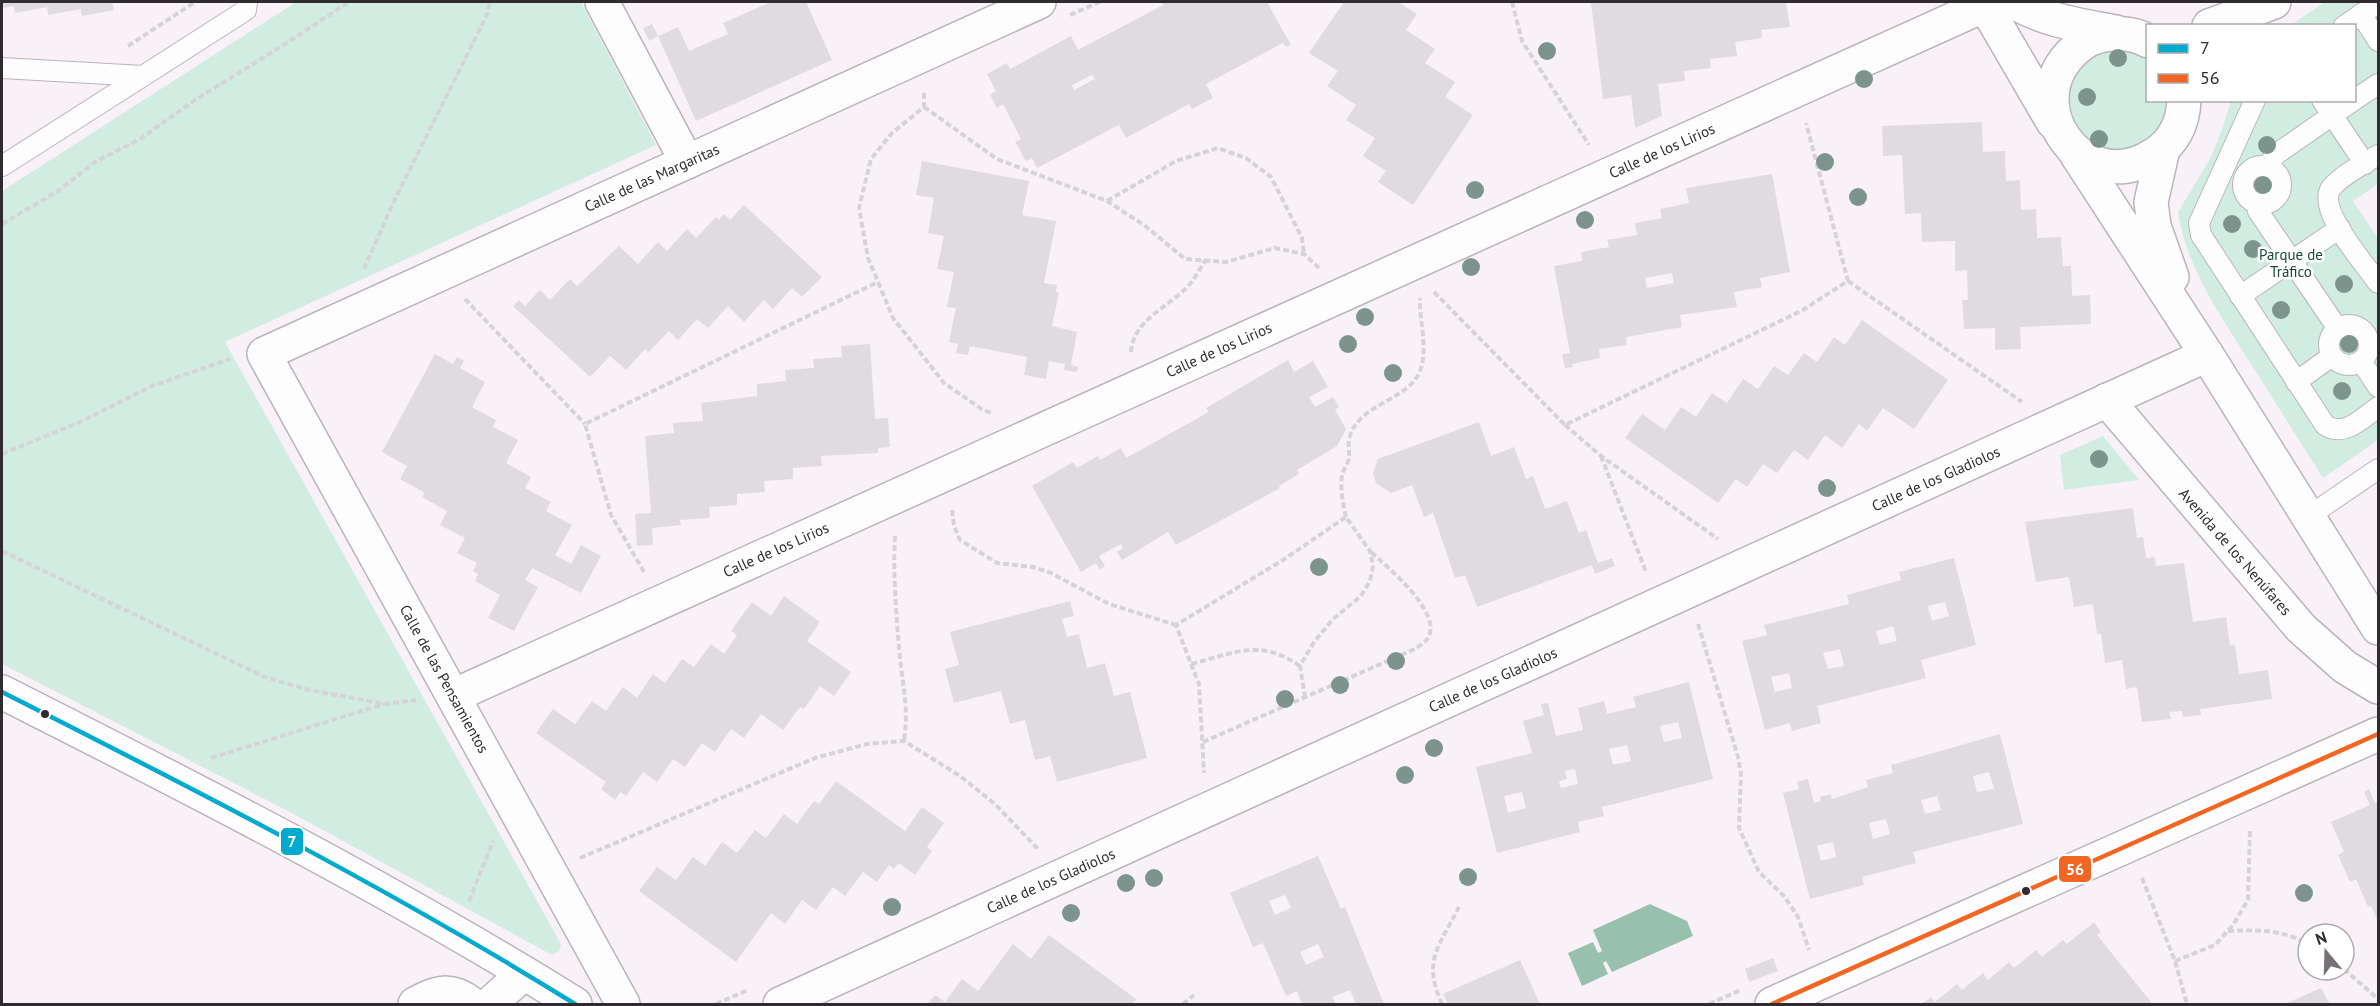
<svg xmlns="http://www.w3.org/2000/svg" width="2380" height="1006" viewBox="0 0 2380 1006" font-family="'PT Sans',sans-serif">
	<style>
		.green { fill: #d1ede1 }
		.water { fill: #97c0ae }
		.building { fill: #e0dbe0; fill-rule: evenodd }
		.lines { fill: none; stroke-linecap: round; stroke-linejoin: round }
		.service-casing { stroke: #b9b4b9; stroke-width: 22 }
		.minor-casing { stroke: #b9b4b9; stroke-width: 36 }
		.path { stroke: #d5d3d5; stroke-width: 4; stroke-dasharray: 6 3; stroke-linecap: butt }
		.service { stroke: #fefdfe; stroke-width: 20 }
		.minor { stroke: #fefdfe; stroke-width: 33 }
		.bus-1-casing { stroke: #fff; stroke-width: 9 }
		.bus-2-casing { stroke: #fff; stroke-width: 9 }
		.bus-1 { stroke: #00a9ce; stroke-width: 4.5 }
		.bus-2 { stroke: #f26522; stroke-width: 4.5 }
		.tree { fill: #7d948d }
		.bus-dot { fill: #302b30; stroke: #fff; stroke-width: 2 }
		.labels { text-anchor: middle; stroke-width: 5; stroke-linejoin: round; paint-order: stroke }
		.street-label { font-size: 15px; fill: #302b30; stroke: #fff }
		.park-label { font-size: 15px; fill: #184835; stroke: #fff }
		.line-badge { stroke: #fff; stroke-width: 2 }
		.badge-label { font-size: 16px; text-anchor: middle; font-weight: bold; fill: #fff }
	</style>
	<rect width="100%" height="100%" fill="#f8f2f8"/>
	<g class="green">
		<polygon points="296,2 581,2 656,145 225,342 561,944 559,951 552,955 288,811 2,664 2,191"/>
		<path d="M 2325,2 L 2378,2 L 2378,184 L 2353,201 L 2378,238 L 2378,440 L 2323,478 C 2298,439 2274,400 2249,361 C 2220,315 2186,267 2178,212 L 2211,157 L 2222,129 L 2231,101 L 2354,100 L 2354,26 L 2291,25 Z"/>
		<polygon points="2115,47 2147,56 2148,100 2172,101 2169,120 2137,151 2092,148 2071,126 2068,82 2086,57"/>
		<polygon points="2103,436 2139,480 2064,490 2060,455"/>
	</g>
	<polygon class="water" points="1650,904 1687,921 1693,936 1612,972 1606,961 1603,963 1608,974 1582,986 1568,953 1593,942 1598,953 1602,951 1593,930"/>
	<g class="building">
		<polygon points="2,2 112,2 114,10 82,16 81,9 48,15 47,7 15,13 14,6 2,8"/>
		<polygon points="771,2 806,2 832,60 696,121 658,36 678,27 689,51 728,34 723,23"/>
		<path d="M 1162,2 L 1267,2 L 1291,45 L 1286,47 L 1283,43 L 1206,84 L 1213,98 L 1192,109 L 1189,104 L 1126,138 L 1119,125 L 1037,168 L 1032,158 L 1026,161 L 1015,142 L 1021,139 L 1003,104 L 997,108 L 990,95 L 996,91 L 987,74 L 1007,63 L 1010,69 L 1071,36 L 1078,50 L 1163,5 ZM 1092,75 L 1095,79 L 1074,90 L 1072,85 Z"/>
		<polygon points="1344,2 1398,2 1417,14 1406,30 1435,49 1425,63 1455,82 1445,97 1473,115 1413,205 1378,182 1386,171 1363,156 1375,138 1346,120 1356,105 1327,86 1338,71 1309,53"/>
		<polygon points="1601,2 1786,2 1790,27 1761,30 1762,38 1735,42 1737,56 1710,59 1711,68 1684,71 1685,81 1658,84 1662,116 1635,128 1631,95 1603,99 1591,3"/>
		<polygon points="652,24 658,36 649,41 643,28"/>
		<polygon points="1982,122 1983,152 2005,151 2006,181 2020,180 2021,210 2036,209 2037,238 2061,237 2063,266 2071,266 2072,296 2090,295 2091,324 2020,327 2021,349 1995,350 1995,328 1964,329 1962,300 1968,300 1967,270 1955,271 1955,241 1922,242 1921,213 1905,214 1902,155 1883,156 1882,126"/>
		<polygon points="922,161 1029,181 1022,215 1056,221 1044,283 1057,285 1056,292 1059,293 1052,326 1077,332 1071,365 1078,367 1077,372 1064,370 1065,364 1049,361 1046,379 1024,375 1027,357 970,346 968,355 956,353 958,344 949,342 956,308 947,307 954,272 937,269 944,236 928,233 934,198 916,195"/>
		<path d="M 1772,174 L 1790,272 L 1760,278 L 1762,287 L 1734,292 L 1737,307 L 1680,315 L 1682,327 L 1626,337 L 1627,345 L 1599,349 L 1600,358 L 1572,364 L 1573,367 L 1565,368 L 1562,354 L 1570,353 L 1554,266 L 1582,261 L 1581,252 L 1609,247 L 1607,240 L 1637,235 L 1635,223 L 1662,218 L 1660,209 L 1689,203 L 1686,188 ZM 1672,273 L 1674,283 L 1647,288 L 1645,278 Z"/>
		<polygon points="744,205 822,277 802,297 792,288 773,309 764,300 744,322 728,306 708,328 697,319 678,340 669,331 649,352 645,349 626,370 610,356 590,377 513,306 519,300 525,306 540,290 550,300 570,279 577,286 619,246 638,264 658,242 667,251 687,229 696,238 716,217 719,220 724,214 730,220"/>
		<polygon points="1862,320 1948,380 1914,429 1883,408 1867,431 1859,424 1842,448 1825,435 1808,460 1794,450 1777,473 1763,464 1747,487 1736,479 1718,503 1625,438 1642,414 1665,430 1681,407 1696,417 1712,393 1727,403 1743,379 1758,389 1774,366 1788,375 1804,353 1817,362 1834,337 1845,345"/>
		<polygon points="870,344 875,419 888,418 890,447 878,448 878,453 821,456 822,466 793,468 793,479 764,481 765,492 737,494 737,505 709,507 710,518 680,520 681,525 652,528 653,545 637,546 635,514 651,513 645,436 674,433 673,423 703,421 701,403 757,396 757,384 786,381 785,370 814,368 813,359 842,357 841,346"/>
		<polygon points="435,354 453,364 457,357 464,361 460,368 485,382 472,407 496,420 493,427 518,440 506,463 531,477 525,488 551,502 546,511 572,525 555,555 571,564 581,545 601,556 581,593 532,568 525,580 538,587 514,631 488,618 500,595 475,581 478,574 473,571 477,563 457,553 465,538 440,525 447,511 422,497 425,493 400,479 407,466 382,452"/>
		<polygon points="1288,360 1294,372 1313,361 1328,387 1309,397 1315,407 1333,397 1339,407 1335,410 1346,429 1337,446 1297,470 1299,474 1279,486 1280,488 1176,545 1168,532 1122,560 1117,552 1123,548 1121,544 1099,556 1105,566 1100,570 1096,563 1081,572 1032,486 1073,462 1077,468 1098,456 1100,460 1121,448 1126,458 1209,412 1206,408"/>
		<polygon points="1479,422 1491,456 1514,447 1526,479 1533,476 1545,509 1567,501 1579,533 1586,530 1598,563 1612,558 1615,566 1595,574 1592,565 1477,607 1465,575 1455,578 1433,513 1424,517 1412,485 1391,493 1376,483 1373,473 1378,459"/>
		<polygon points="2133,508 2137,538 2143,537 2146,558 2155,557 2156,566 2184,563 2193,622 2226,617 2230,646 2235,645 2239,674 2268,670 2272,699 2200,709 2201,715 2183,717 2182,711 2169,712 2171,719 2142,722 2137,687 2126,689 2122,660 2105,663 2101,634 2097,634 2093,604 2074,607 2069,577 2036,582 2025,522"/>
		<path d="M 1954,558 L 1976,645 L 1921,660 L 1926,678 L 1817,706 L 1821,723 L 1792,731 L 1790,723 L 1765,730 L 1742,641 L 1767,635 L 1764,625 L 1849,604 L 1847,595 L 1901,580 L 1899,572 ZM 1945,602 L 1949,616 L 1932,621 L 1928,606 ZM 1893,626 L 1897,641 L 1880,645 L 1876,631 ZM 1840,649 L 1844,666 L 1828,669 L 1823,653 ZM 1789,673 L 1792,688 L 1775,692 L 1771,677 Z"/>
		<polygon points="784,596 820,622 807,641 851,672 834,696 820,686 804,709 800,707 783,730 761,714 744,738 731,729 715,752 702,743 685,767 673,759 657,782 643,772 626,796 620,792 615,800 601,789 606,782 536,733 553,709 575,724 592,701 606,711 623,687 637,698 653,674 665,683 682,659 694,667 711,644 724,654 737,635 731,631 752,602 771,616"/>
		<polygon points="1070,601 1074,616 1062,619 1067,637 1079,634 1087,668 1105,663 1114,696 1130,692 1147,758 1057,782 1050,756 1035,760 1025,720 1010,724 1001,691 954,703 945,669 959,665 950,632"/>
		<path d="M 1689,682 L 1713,779 L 1602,807 L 1604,816 L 1578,822 L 1580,832 L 1497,853 L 1476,767 L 1532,753 L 1523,721 L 1544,715 L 1541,704 L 1548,703 L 1556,736 L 1583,730 L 1578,708 L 1604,701 L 1607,714 L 1636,707 L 1633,697 ZM 1678,722 L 1682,738 L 1664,742 L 1660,726 ZM 1627,745 L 1631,761 L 1613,765 L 1609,749 ZM 1575,769 L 1578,784 L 1561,788 L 1559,781 L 1567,779 L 1565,771 ZM 1522,792 L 1526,808 L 1508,813 L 1504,796 Z"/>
		<path d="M 2000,734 L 2023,824 L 1913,852 L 1916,863 L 1862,877 L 1864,885 L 1810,899 L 1783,793 L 1799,789 L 1797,782 L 1808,779 L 1814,803 L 1821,801 L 1820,797 L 1831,794 L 1832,799 L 1868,787 L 1866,780 L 1893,773 L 1891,765 ZM 1989,772 L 1994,789 L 1977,792 L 1973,776 ZM 1937,796 L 1941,810 L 1925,814 L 1921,800 ZM 1886,819 L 1890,834 L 1873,839 L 1869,823 ZM 1833,842 L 1836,857 L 1821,861 L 1817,846 Z"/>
		<polygon points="836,781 905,831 922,807 944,823 927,847 932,851 915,875 899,863 894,869 889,865 877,882 863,872 845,896 833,887 816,910 802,900 785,924 771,913 736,962 639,891 657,867 676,880 693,857 705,866 722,842 737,853 755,830 766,838 784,814 797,824 814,801 819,804"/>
		<polygon points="2369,789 2375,803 2378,801 2378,922 2371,906 2368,907 2356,879 2350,882 2338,855 2344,852 2331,822 2370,805 2364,792"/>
		<path d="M 1318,856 L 1341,909 L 1345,907 L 1384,1004 L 1356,1004 L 1350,990 L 1332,997 L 1336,1004 L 1302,1004 L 1297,991 L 1286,996 L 1263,943 L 1253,947 L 1230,893 ZM 1285,895 L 1291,908 L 1275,915 L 1269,901 ZM 1318,944 L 1324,957 L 1306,965 L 1300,952 Z"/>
		<polygon points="2094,922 2101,932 2097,935 2151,1002 2148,1004 1921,1004 1931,997 1935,1002 1957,984 1962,990 1983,973 1988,980 2009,962 2014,968 2036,950 2042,957 2063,940 2067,944"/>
		<polygon points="1049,935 1136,999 1132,1004 927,1004 935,995 945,1002 962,979 978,991 1013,944 1031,959"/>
		<polygon points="1773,958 1778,971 1749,982 1745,969"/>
		<polygon points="1520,960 1540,1004 1448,1004 1443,994"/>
		<polygon points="2321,988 2330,1004 2285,1004"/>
	</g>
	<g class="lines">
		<defs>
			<g id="service">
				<polyline points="2361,14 2378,41"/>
				<polyline points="2344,26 2378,3"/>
				<polyline points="2,68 143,76 246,10 247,2"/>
				<path d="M 2255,100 L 2199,223 L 2201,235 L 2325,425 C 2344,438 2363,418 2378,407"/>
				<polyline points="2322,100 2365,164"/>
				<polyline points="2354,100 2378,84"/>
				<path d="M 2378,155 C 2365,163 2342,175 2332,187 C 2314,208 2366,265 2378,283"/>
				<polyline points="2,166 143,76"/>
				<circle cx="2262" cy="185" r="19"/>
				<polyline points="2267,168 2275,155 2354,100"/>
				<polyline points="2256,203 2258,211 2338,329"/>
				<polyline points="2240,296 2340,228"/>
				<circle cx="2349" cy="345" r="20"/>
				<polyline points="2361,361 2378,387"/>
				<polyline points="2296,382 2332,356"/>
				<polyline points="2309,516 2378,469"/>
			</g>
			<g id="minor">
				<polyline points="602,2 687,162"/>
				<polyline points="1983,2 2053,122"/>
				<path d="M 2014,2 C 2046,21 2079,25 2116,32"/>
				<polyline points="2209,26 2274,2"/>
				<path d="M 2148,41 C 2129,30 2099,32 2082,44 C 2009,98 2083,203 2155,154 C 2174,142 2183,123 2184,100"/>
				<polyline points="2073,149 2207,355 2378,628"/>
				<polyline points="2163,149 2151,202 2154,226 2172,277"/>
				<polyline points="2107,400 2301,628 2345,667 2378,687"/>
				<path d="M 2,692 C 196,790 390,889 575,1004"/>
				<polyline points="453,696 1985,5"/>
				<path d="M 415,1004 C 438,992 450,987 472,1004"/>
				<polyline points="490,1004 524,973"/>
				<polyline points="623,1004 264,354 1039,2"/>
				<polyline points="780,1004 2207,355"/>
				<polyline points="1772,1004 2378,734"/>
			</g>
		</defs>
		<use href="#service" class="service-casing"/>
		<use href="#minor" class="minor-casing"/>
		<g class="path">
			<polyline points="1512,2 1522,41 1589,145"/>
			<polyline points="1070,15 1100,2"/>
			<polyline points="128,46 195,2"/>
			<polyline points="924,93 924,107 892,133 871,159 859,208 868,258 893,318 944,383 983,410 992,413"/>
			<polyline points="924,107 997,159 1107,201 1144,225 1185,259 1226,262 1275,248 1304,254 1319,268"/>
			<polyline points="1107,201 1176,161 1218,148 1246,158 1271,177 1302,238 1304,254"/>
			<polyline points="2,224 58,191 95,162 140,139 195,100 282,46 349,2"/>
			<polyline points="364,269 394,201 487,15 490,2"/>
			<polyline points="1848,281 2022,402"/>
			<polyline points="1434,292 1565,425 1803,310 1848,281 1806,123"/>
			<polyline points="465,299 585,424"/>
			<path d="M 1131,352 C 1133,319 1170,307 1190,284 C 1196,277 1200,268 1205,261"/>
			<polyline points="1565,425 1601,456 1718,539"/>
			<polyline points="2,454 82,421 152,386 230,359"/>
			<polyline points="1601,456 1646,572"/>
			<polyline points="952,510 954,526 960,540 997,563 1033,567 1051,573 1109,604 1176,625"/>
			<path d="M 1346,517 C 1343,504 1340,489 1342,476 C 1343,470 1347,465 1349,459 C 1350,451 1347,443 1350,436 C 1360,404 1404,401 1418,375 C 1430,353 1419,322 1420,298"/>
			<path d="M 895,536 C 893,573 896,611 899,648 C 902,683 909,705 904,741"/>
			<polyline points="2,551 265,677 309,690 385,704 416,700"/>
			<polyline points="644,572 611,515 585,424 878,282"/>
			<polyline points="1698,624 1738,757 1741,774 1739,828 1759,872 1784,896 1798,917 1809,950"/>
			<polyline points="1191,664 1199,684 1204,773"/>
			<path d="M 1300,666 C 1260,638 1234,653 1191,664 L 1176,625 L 1283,560 L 1346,517 L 1370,551 L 1373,566 L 1370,581 L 1361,596 L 1333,619 L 1314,642 L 1300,666 L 1305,697"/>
			<path d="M 1203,742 L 1417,648 C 1420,645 1426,642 1428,638 C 1443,612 1387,567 1370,551"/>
			<polyline points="211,758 384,704"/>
			<polyline points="580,858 815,758 867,744 904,741 960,776 995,804 1039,850"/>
			<polyline points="2142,878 2175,961 2187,1004"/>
			<polyline points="469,901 493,841"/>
			<path d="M 2228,931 C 2257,930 2282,929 2308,944"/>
			<polyline points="2175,961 2215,945 2233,925 2248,900 2250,829"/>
			<polyline points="2344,969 2378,999"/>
			<polyline points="716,1004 748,990"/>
			<polyline points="1183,1004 1194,995"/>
			<path d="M 1442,1004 C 1422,960 1439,947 1459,907"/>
			<polyline points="1709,1004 1741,990"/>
		</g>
		<use href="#service" class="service"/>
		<use href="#minor" class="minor"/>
		<defs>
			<path id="bus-1" d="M 2,692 C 196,790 390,889 575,1004"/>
			<polyline id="bus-2" points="1772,1004 2378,734"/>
		</defs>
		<use href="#bus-1" class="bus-1-casing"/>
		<use href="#bus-2" class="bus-2-casing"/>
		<use href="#bus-1" class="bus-1"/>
		<use href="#bus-2" class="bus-2"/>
	</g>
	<g class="tree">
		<circle cx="1547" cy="51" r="9"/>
		<circle cx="2118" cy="58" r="9"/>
		<circle cx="1864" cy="79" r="9"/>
		<circle cx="2087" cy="97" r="9"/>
		<circle cx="2099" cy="139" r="9"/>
		<circle cx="2267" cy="145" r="9"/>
		<circle cx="1825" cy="162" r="9"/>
		<circle cx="2263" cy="185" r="9"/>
		<circle cx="1475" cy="190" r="9"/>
		<circle cx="1858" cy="197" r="9"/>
		<circle cx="1585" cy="220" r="9"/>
		<circle cx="2232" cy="224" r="9"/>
		<circle cx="2253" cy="249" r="9"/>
		<circle cx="1471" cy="267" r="9"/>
		<circle cx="2344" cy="284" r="9"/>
		<circle cx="2281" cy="310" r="9"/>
		<circle cx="1365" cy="317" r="9"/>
		<circle cx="1348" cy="344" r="9"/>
		<circle cx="2349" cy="344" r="9"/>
		<circle cx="1393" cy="373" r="9"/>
		<circle cx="2342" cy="391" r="9"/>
		<circle cx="2099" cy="459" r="9"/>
		<circle cx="1827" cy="488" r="9"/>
		<circle cx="1319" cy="567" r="9"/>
		<circle cx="1396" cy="661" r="9"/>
		<circle cx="1340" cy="685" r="9"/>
		<circle cx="1285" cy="699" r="9"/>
		<circle cx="1434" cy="748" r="9"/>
		<circle cx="1405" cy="775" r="9"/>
		<circle cx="1468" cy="877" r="9"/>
		<circle cx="1154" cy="878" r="9"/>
		<circle cx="1126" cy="883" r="9"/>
		<circle cx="2304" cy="893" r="9"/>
		<circle cx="892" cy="907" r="9"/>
		<circle cx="1071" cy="913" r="9"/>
	</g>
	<g class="bus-dot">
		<circle cx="45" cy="714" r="5"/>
		<circle cx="2026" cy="891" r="5"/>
	</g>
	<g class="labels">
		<g class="street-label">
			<text transform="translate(1662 151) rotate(-24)" y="5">Calle de los Lirios</text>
			<text transform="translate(652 178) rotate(-24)" y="5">Calle de las Margaritas</text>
			<text transform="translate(1219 350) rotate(-24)" y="5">Calle de los Lirios</text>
			<text transform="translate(1936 479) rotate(-24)" y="5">Calle de los Gladiolos</text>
			<text transform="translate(776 550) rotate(-24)" y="5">Calle de los Lirios</text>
			<text transform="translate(2235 552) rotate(49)" y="5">Avenida de los Nenúfares</text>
			<text transform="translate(444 679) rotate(61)" y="5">Calle de las Pensamientos</text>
			<text transform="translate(1493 680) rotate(-24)" y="5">Calle de los Gladiolos</text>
			<text transform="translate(1051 881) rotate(-24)" y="5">Calle de los Gladiolos</text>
		</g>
		<g class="park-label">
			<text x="2291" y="260">Parque de<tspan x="2291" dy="17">Tráfico</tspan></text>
		</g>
	</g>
	<g class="line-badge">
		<rect x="280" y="827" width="24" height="29" rx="6" fill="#00a9ce"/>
		<rect x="2058" y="855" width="34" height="28" rx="6" fill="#f26522"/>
	</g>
	<g class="badge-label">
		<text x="292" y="847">7</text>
		<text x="2075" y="875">56</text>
	</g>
	<rect width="2380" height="1006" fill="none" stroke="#302b30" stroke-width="6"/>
	<rect x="2146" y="24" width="210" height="78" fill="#ffffff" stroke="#acaaac" stroke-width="1.5"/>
	<rect x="2158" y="44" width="30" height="9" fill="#00a9ce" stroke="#acaaac" stroke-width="1.5"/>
	<text x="2200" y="54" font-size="18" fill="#302b30">7</text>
	<rect x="2158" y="74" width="30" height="9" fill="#f26522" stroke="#acaaac" stroke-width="1.5"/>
	<text x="2200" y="84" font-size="18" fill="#302b30">56</text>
	<g transform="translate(2326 952) rotate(341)"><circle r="28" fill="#ffffff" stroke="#acaaac" stroke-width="1.5"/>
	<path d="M0-4.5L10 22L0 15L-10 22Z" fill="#767176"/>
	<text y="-9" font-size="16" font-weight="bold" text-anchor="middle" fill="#302b30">N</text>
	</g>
</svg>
